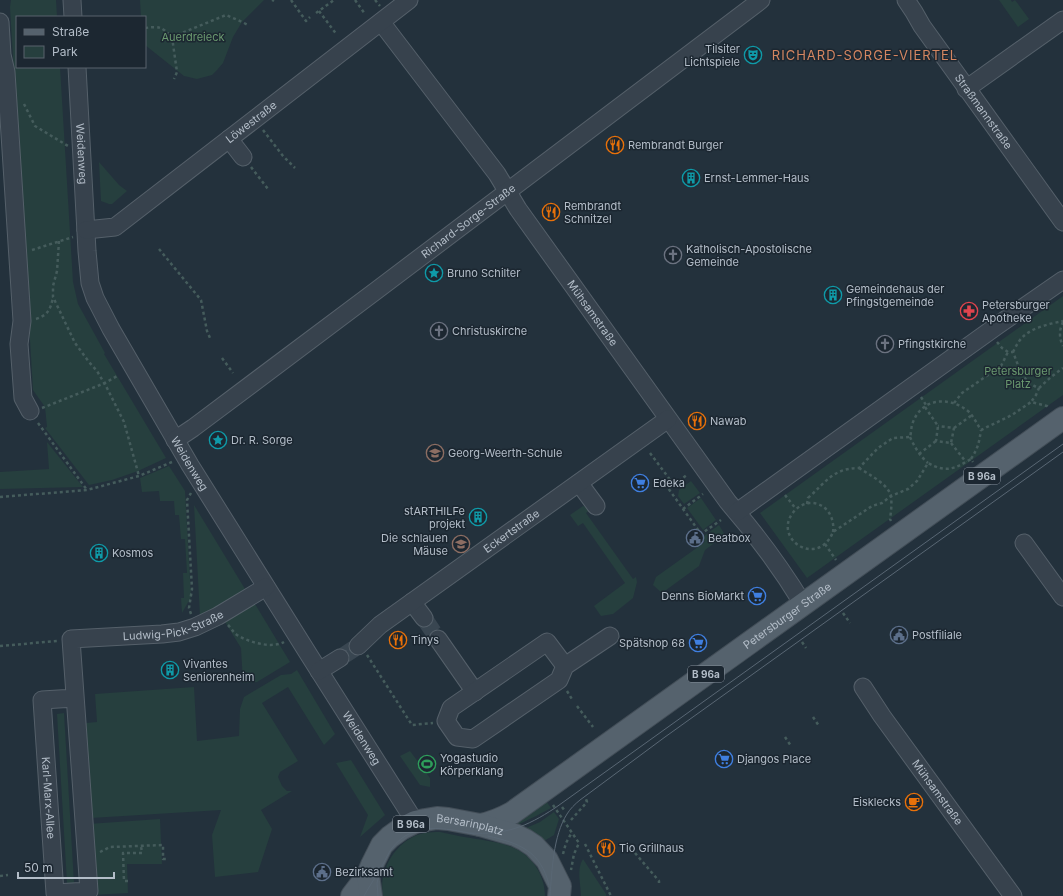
<svg xmlns="http://www.w3.org/2000/svg" width="1063" height="896" viewBox="0 0 1063 896" font-family="Inter,sans-serif">
	<style>
		.green { fill: #263f3e }
		.lines { fill: none; stroke-linecap: round; stroke-linejoin: round }
		.minor-tunnel { stroke: #394651; stroke-width: 17; stroke-dasharray: 17 8; stroke-linecap: butt }
		.minor-casing { stroke: #55606a; stroke-width: 19 }
		.major-casing { stroke: #434e58; stroke-width: 24 }
		.path { stroke: #455c5c; stroke-width: 2.5; stroke-dasharray: 3 3; stroke-linecap: butt }
		.minor { stroke: #37424d; stroke-width: 17 }
		.major { stroke: #55626d; stroke-width: 22 }
		.tram { stroke: #596774; stroke-width: 1 }
		.labels { text-anchor: middle; stroke-width: 3; stroke-linejoin: round; paint-order: stroke }
		.shield { fill: #1c2731; stroke: #86909b; stroke-width: 1 }
		.shield-label { font-size: 10px; font-weight: bold; fill: #b3bdc8 }
		.park-label { font-size: 11px; fill: #6a996f; stroke: #1c2731 }
		.poi-label { font-size: 11px; fill: #b3bdc8; stroke: #1c2731; text-anchor: start }
		.street-label { font-size: 11px; fill: #b3bdc8; stroke: #1c2731 }
		.quarter-label { font-size: 13px; letter-spacing: 1px; fill: #d48661; stroke: #1c2731 }
	</style>
	<rect width="100%" height="100%" fill="#23313c"/>
	<g class="green">
		<polygon points="11,0 56,0 57,17 17,17 17,67 60,67 73,282 78,304 105,353 104,354 166,458 138,471 112,480 89,485 45,428 47,427 45,407 33,390 10,7"/>
		<polygon points="140,0 264,0 242,22 233,37 223,63 217,70 212,75 197,79 184,76 145,45 145,17 141,17"/>
		<polygon points="999,0 1011,0 1012,2 1015,0 1029,19 1018,27"/>
		<polygon points="99,162 119,185 127,191 112,204 109,204 101,201"/>
		<polygon points="1063,296 1063,395 807,578 760,513"/>
		<polygon points="47,442 83,487 0,489 0,472 49,469"/>
		<polygon points="169,466 185,491 191,597 182,613 181,598 184,598 183,573 187,573 185,539 181,539 179,515 175,515 174,501 160,501 159,491 142,492 140,478"/>
		<polygon points="691,481 700,493 684,504 678,496 679,490"/>
		<polygon points="701,498 716,520 703,530 687,508"/>
		<polygon points="194,505 245,589 216,608 200,616"/>
		<polygon points="583,506 591,509 586,513 633,579 636,577 637,582 633,598 613,614 601,616 594,606 625,583 583,523 578,526 570,515"/>
		<polygon points="719,525 725,535 705,550 699,566 662,593 653,585 656,577 705,542 701,538"/>
		<polygon points="255,604 290,662 257,682 243,683 241,648 225,622"/>
		<polygon points="297,670 335,734 324,745 288,687 262,703 298,761 280,772 278,777 282,786 287,791 292,791 261,810 272,829 258,872 215,877 212,835 221,810 91,818 86,723 97,722 95,694 194,687 197,741 239,736 240,709 244,697 281,675 291,674"/>
		<polygon points="64,713 74,883 67,883 57,714"/>
		<polygon points="410,751 430,778 430,787 420,785 400,756"/>
		<polygon points="351,760 385,815 360,837 368,815 336,763"/>
		<polygon points="544,798 551,808 536,816 515,826 512,821"/>
		<polygon points="554,812 559,819 554,835 544,841 526,828 540,822"/>
		<polygon points="160,819 162,864 127,864 128,893 92,895 88,824"/>
		<path d="M 440,832 C 454,835 468,838 483,840 C 495,842 508,844 518,850 C 535,859 545,878 545,896 L 383,896 C 378,869 397,839 424,833 C 429,832 435,832 440,832 Z"/>
		<path d="M 583,859 L 606,894 L 606,896 L 581,896 C 581,884 576,870 583,859 Z"/>
	</g>
	<g class="lines">
		<g class="minor-tunnel">
			<polyline points="424,618 438,639"/>
			<polyline points="340,658 358,646"/>
		</g>
		<defs>
			<g id="minor">
				<polyline points="72,0 73,17"/>
				<path id="s1" d="M 906,0 L 914,12 L 922,26 L 1063,222"/>
				<polyline points="0,22 2,55 6,72 22,321 19,344 23,398 30,411"/>
				<path id="s2" d="M 381,22 L 497,174 L 518,209 L 728,502 C 756,534 781,568 803,604"/>
				<path id="s3" d="M 77,67 L 87,251 L 90,283 L 95,298 L 111,329 L 190,465 L 309,655 L 415,822"/>
				<polyline points="966,89 1063,20"/>
				<polyline points="229,139 243,157"/>
				<path id="s4" d="M 86,230 L 115,227 L 409,0"/>
				<path id="s5" d="M 175,440 L 193,428 L 377,290 L 761,0"/>
				<polyline points="579,483 596,506"/>
				<polyline points="737,512 998,325 1063,280"/>
				<polyline points="1024,543 1063,597"/>
				<polyline points="412,602 424,618"/>
				<polyline points="438,639 475,692"/>
				<path id="s6" d="M 358,646 L 380,625 L 668,419"/>
				<polyline points="565,666 547,642 451,708 446,721 457,737 473,739 559,680 565,666 610,636"/>
				<polyline points="319,671 340,658"/>
				<path id="s7" d="M 863,687 L 882,716 L 1013,896"/>
				<path id="s8" d="M 75,698 L 42,700 L 55,893 L 89,891 L 71,639 L 162,634 L 179,632 L 195,627 L 218,616 L 266,587"/>
			</g>
			<g id="major">
				<path id="s9" d="M 480,825 C 492,823 501,819 512,813 L 1063,418"/>
				<polyline points="352,896 368,875"/>
				<path id="s10" d="M 371,896 L 368,875 L 372,865 L 382,845 L 390,837 L 401,829 L 415,822 L 425,820 L 437,818 L 448,819 L 480,825 L 515,835 L 525,840 L 534,846 L 547,860 L 560,886 L 559,896"/>
			</g>
		</defs>
		<use href="#minor" class="minor-casing"/>
		<use href="#major" class="major-casing"/>
		<g class="path">
			<polyline points="272,0 274,1"/>
			<polyline points="291,0 306,21 310,17"/>
			<polyline points="355,0 365,14"/>
			<polyline points="375,0 380,6"/>
			<polyline points="319,11 337,35"/>
			<polyline points="316,13 334,0"/>
			<path d="M 145,28 C 161,26 161,27 172,37 L 177,72 L 174,79"/>
			<polyline points="172,37 226,15 240,21 248,25"/>
			<polyline points="24,104 35,126 68,146"/>
			<polyline points="263,130 283,156 295,168"/>
			<polyline points="251,167 268,189"/>
			<polyline points="59,241 57,271 53,286 53,297 75,343 89,362 97,371 107,388 124,422 139,476"/>
			<polyline points="159,249 201,300 207,331 210,338"/>
			<polyline points="32,250 73,237"/>
			<path d="M 36,319 C 48,315 50,310 53,298"/>
			<path d="M 1063,322 C 1059,330 1059,338 1063,346"/>
			<path d="M 997,342 L 1002,348 L 1008,352 L 1013,352 C 1019,367 1022,382 1039,388 L 1036,395 L 1031,402"/>
			<path d="M 1013,352 C 1015,348 1017,344 1020,340 C 1029,328 1049,324 1063,321"/>
			<polyline points="222,358 233,373"/>
			<polyline points="1039,388 1051,377 1063,368"/>
			<polyline points="921,397 926,405"/>
			<polyline points="954,403 962,393 1001,366 1008,352"/>
			<polyline points="925,407 938,426 936,441 951,443 954,428 938,426"/>
			<polyline points="42,408 105,383 117,376"/>
			<polyline points="38,423 87,490"/>
			<polyline points="954,428 972,415"/>
			<path d="M 910,437 C 915,448 920,456 928,463"/>
			<polyline points="951,443 966,462"/>
			<polyline points="650,453 674,485 668,488 701,534 721,520"/>
			<polyline points="919,454 936,441"/>
			<path d="M 971,459 C 978,448 979,443 981,430"/>
			<path d="M 859,468 C 868,474 890,485 891,497 C 892,504 891,512 890,519 L 891,521"/>
			<polyline points="674,485 688,474"/>
			<polyline points="785,495 796,509"/>
			<polyline points="0,497 87,490 139,476 172,462"/>
			<path d="M 807,504 L 808,498 C 825,483 833,468 859,468 L 878,448 L 893,438 L 910,437 C 911,434 911,429 912,425 C 920,398 949,395 969,412 C 974,417 977,424 981,430 L 1012,415 L 1031,402 L 1047,406 L 1049,408"/>
			<polyline points="683,509 703,494"/>
			<path d="M 833,532 C 835,517 826,502 809,503 C 802,504 796,508 792,514 C 774,540 818,568 833,532 L 872,506 L 882,503 L 891,496 L 908,489 L 917,481 L 928,463 C 946,473 954,469 971,459 L 973,462"/>
			<polyline points="825,544 836,560"/>
			<polyline points="843,613 850,623"/>
			<polyline points="191,614 189,608 192,589 187,500 191,493"/>
			<path d="M 228,625 C 231,628 233,632 237,635 C 248,642 272,649 284,642"/>
			<polyline points="802,642 806,648"/>
			<polyline points="0,646 57,641"/>
			<polyline points="367,655 412,725 433,723"/>
			<polyline points="567,691 573,701"/>
			<polyline points="577,706 593,727"/>
			<polyline points="813,717 819,726"/>
			<polyline points="785,737 791,746"/>
			<polyline points="553,805 579,843 574,854 571,870"/>
			<polyline points="562,807 565,811"/>
			<polyline points="571,820 587,802 586,799"/>
			<polyline points="585,844 611,896"/>
			<polyline points="100,852 110,847 163,845 163,859 166,859"/>
			<polyline points="635,853 659,881 659,883"/>
			<polyline points="563,854 566,843 572,832"/>
			<polyline points="0,876 8,875"/>
			<polyline points="128,881 124,881 123,853 142,853 141,846"/>
		</g>
		<use href="#minor" class="minor"/>
		<use href="#major" class="major"/>
		<g class="tram">
			<path d="M 470,833 C 506,835 526,827 555,808 L 1063,444"/>
			<path d="M 488,836 C 519,843 541,851 549,885"/>
			<path d="M 364,896 C 370,885 377,875 383,864 C 386,859 388,853 392,848 C 413,821 445,828 474,834"/>
			<polyline points="378,896 377,883 379,875"/>
			<path d="M 550,896 C 552,871 553,836 567,814 C 570,809 575,804 580,800 L 665,737 L 1063,452"/>
		</g>
	</g>
	<defs>
		<symbol id="theatre-ring" viewBox="-11 -11 22 22"><circle r="9.5" fill="#1c2731" stroke="#0f9aa8" stroke-width="1.5"/><path d="M-5-5.5Q0-4 5-5.5V0Q5 5 0 6Q-5 5-5 0ZM-3.3-2.5H-1v1.5H-3.3ZM1-2.5H3.3v1.5H1ZM-2.8 1Q0 5.5 2.8 1Z" fill="#0f9aa8"/></symbol>
		<symbol id="restaurant-ring" viewBox="-11 -11 22 22"><circle r="9.5" fill="#1c2731" stroke="#e8710a" stroke-width="1.5"/><path d="M-5-6h1v4h1v-4h1v4h1v-4h1v5L-1.5 .5V6h-2V.5L-5-1ZM5-6V6H3V1.5H1.5Q1.5-4 5-6Z" fill="#e8710a"/></symbol>
		<symbol id="building-ring" viewBox="-11 -11 22 22"><circle r="9.5" fill="#1c2731" stroke="#0f9aa8" stroke-width="1.5"/><path d="M-4-6H4V6H1V3H-1V6H-4ZM-2.5-4.3h1.7v1.8h-1.7ZM.8-4.3h1.7v1.8H.8ZM-2.5-1h1.7V.8h-1.7ZM.8-1h1.7V.8H.8Z" fill="#0f9aa8"/></symbol>
		<symbol id="church-ring" viewBox="-11 -11 22 22"><circle r="9.5" fill="#1c2731" stroke="#6b7280" stroke-width="1.5"/><path d="M-1.2-6h2.4v3.5h3.3v2.4h-3.3V6h-2.4V-.1h-3.3v-2.4h3.3Z" fill="#6b7280"/></symbol>
		<symbol id="sight-ring" viewBox="-11 -11 22 22"><circle r="9.5" fill="#1c2731" stroke="#0f9aa8" stroke-width="1.5"/><path d="M0-6L1.8-2.2L6-1.7L2.9 1.2L3.7 5.4L0 3.3L-3.7 5.4L-2.9 1.2L-6-1.7L-1.8-2.2Z" fill="#0f9aa8"/></symbol>
		<symbol id="pharmacy-ring" viewBox="-11 -11 22 22"><circle r="9.5" fill="#1c2731" stroke="#e0444e" stroke-width="1.5"/><path d="M-2-6h4v4h4v4h-4v4h-4v-4h-4v-4h4Z" fill="#e0444e"/></symbol>
		<symbol id="school-ring" viewBox="-11 -11 22 22"><circle r="9.5" fill="#1c2731" stroke="#8d6e63" stroke-width="1.5"/><path d="M0-5L7-2L0 1L-7-2ZM-4 1L0 2.5L4 1V4Q0 6-4 4Z" fill="#8d6e63"/></symbol>
		<symbol id="supermarket-ring" viewBox="-11 -11 22 22"><circle r="9.5" fill="#1c2731" stroke="#3f7fe0" stroke-width="1.5"/><path d="M-6-5.5h2.5l.6 2H6L4.5 2H-2.5L-4.4-4H-6ZM-1.5 3.2a1.3 1.3 0 1 0 .1 0ZM3 3.2a1.3 1.3 0 1 0 .1 0Z" fill="#3f7fe0"/></symbol>
		<symbol id="civic-ring" viewBox="-11 -11 22 22"><circle r="9.5" fill="#1c2731" stroke="#5c6f8a" stroke-width="1.5"/><path d="M-.6-6.5H3V-4.5H.6V-3L4-1V1h2V6H-6V1h2V-1L-.6-3ZM-1.2 2.5V6h2.4V2.5Z" fill="#5c6f8a"/></symbol>
		<symbol id="stadium-ring" viewBox="-11 -11 22 22"><circle r="9.5" fill="#1c2731" stroke="#2e9e5b" stroke-width="1.5"/><path d="M0-5a6.5 5 0 1 0 0 10a6.5 5 0 1 0 0-10ZM-3.5-1.8h7v3.6h-7Z" fill="#2e9e5b"/></symbol>
		<symbol id="cafe-ring" viewBox="-11 -11 22 22"><circle r="9.5" fill="#1c2731" stroke="#e8710a" stroke-width="1.5"/><path d="M-5.5-4.5H6V0H3Q3 3.5 0 3.5H-2.5Q-5.5 3.5-5.5 0ZM3-3.2v2h1.7v-2ZM-6 4.5H4V6H-6Z" fill="#e8710a"/></symbol>
	</defs>
	<g fill-rule="evenodd">
		<use href="#theatre-ring" x="743" y="45" width="20" height="20"/>
		<use href="#restaurant-ring" x="605" y="135" width="20" height="20"/>
		<use href="#building-ring" x="681" y="168" width="20" height="20"/>
		<use href="#restaurant-ring" x="541" y="202" width="20" height="20"/>
		<use href="#church-ring" x="663" y="245" width="20" height="20"/>
		<use href="#sight-ring" x="424" y="263" width="20" height="20"/>
		<use href="#building-ring" x="823" y="285" width="20" height="20"/>
		<use href="#pharmacy-ring" x="959" y="301" width="20" height="20"/>
		<use href="#church-ring" x="429" y="321" width="20" height="20"/>
		<use href="#church-ring" x="875" y="334" width="20" height="20"/>
		<use href="#restaurant-ring" x="687" y="411" width="20" height="20"/>
		<use href="#sight-ring" x="208" y="430" width="20" height="20"/>
		<use href="#school-ring" x="425" y="443" width="20" height="20"/>
		<use href="#supermarket-ring" x="630" y="473" width="20" height="20"/>
		<use href="#building-ring" x="468" y="507" width="20" height="20"/>
		<use href="#civic-ring" x="685" y="528" width="20" height="20"/>
		<use href="#school-ring" x="451" y="534" width="20" height="20"/>
		<use href="#building-ring" x="89" y="543" width="20" height="20"/>
		<use href="#supermarket-ring" x="747" y="586" width="20" height="20"/>
		<use href="#civic-ring" x="889" y="625" width="20" height="20"/>
		<use href="#restaurant-ring" x="388" y="630" width="20" height="20"/>
		<use href="#supermarket-ring" x="688" y="633" width="20" height="20"/>
		<use href="#building-ring" x="160" y="660" width="20" height="20"/>
		<use href="#supermarket-ring" x="714" y="749" width="20" height="20"/>
		<use href="#stadium-ring" x="417" y="754" width="20" height="20"/>
		<use href="#cafe-ring" x="904" y="792" width="20" height="20"/>
		<use href="#restaurant-ring" x="596" y="838" width="20" height="20"/>
		<use href="#civic-ring" x="312" y="862" width="20" height="20"/>
	</g>
	<g class="labels">
		<g class="shield">
			<rect x="964" y="468" width="36" height="16" rx="3"/>
			<rect x="688" y="666" width="36" height="16" rx="3"/>
			<rect x="393" y="816" width="36" height="16" rx="3"/>
		</g>
		<g class="shield-label">
			<text x="982" y="480">B 96a</text>
			<text x="706" y="678">B 96a</text>
			<text x="411" y="828">B 96a</text>
		</g>
		<g class="park-label">
			<text x="193" y="41">Auerdreieck</text>
			<text x="1018" y="375">Petersburger<tspan x="1018" dy="13">Platz</tspan></text>
		</g>
		<g class="poi-label">
			<text x="740" y="53" text-anchor="end">Tilsiter<tspan x="740" dy="13">Lichtspiele</tspan></text>
			<text x="628" y="149">Rembrandt Burger</text>
			<text x="704" y="182">Ernst-Lemmer-Haus</text>
			<text x="564" y="210">Rembrandt<tspan x="564" dy="13">Schnitzel</tspan></text>
			<text x="686" y="253">Katholisch-Apostolische<tspan x="686" dy="13">Gemeinde</tspan></text>
			<text x="447" y="277">Bruno Schilter</text>
			<text x="846" y="293">Gemeindehaus der<tspan x="846" dy="13">Pfingstgemeinde</tspan></text>
			<text x="982" y="309">Petersburger<tspan x="982" dy="13">Apotheke</tspan></text>
			<text x="452" y="335">Christuskirche</text>
			<text x="898" y="348">Pfingstkirche</text>
			<text x="710" y="425">Nawab</text>
			<text x="231" y="444">Dr. R. Sorge</text>
			<text x="448" y="457">Georg-Weerth-Schule</text>
			<text x="653" y="487">Edeka</text>
			<text x="465" y="515" text-anchor="end">stARTHILFe<tspan x="465" dy="13">projekt</tspan></text>
			<text x="448" y="542" text-anchor="end">Die schlauen<tspan x="448" dy="13">Mäuse</tspan></text>
			<text x="708" y="542">Beatbox</text>
			<text x="112" y="557">Kosmos</text>
			<text x="744" y="600" text-anchor="end">Denns BioMarkt</text>
			<text x="912" y="639">Postfiliale</text>
			<text x="411" y="644">Tinys</text>
			<text x="685" y="647" text-anchor="end">Spätshop 68</text>
			<text x="183" y="668">Vivantes<tspan x="183" dy="13">Seniorenheim</tspan></text>
			<text x="440" y="762">Yogastudio<tspan x="440" dy="13">Körperklang</tspan></text>
			<text x="737" y="763">Djangos Place</text>
			<text x="901" y="806" text-anchor="end">Eisklecks</text>
			<text x="619" y="852">Tio Grillhaus</text>
			<text x="335" y="876">Bezirksamt</text>
		</g>
		<g class="street-label">
			<text dy="4" stroke="none"><textPath href="#s1" startOffset="136">Straßmannstraße</textPath></text>
			<text dy="4" stroke="none"><textPath href="#s4" startOffset="201">Löwestraße</textPath></text>
			<text dy="4" stroke="none"><textPath href="#s3" startOffset="87">Weidenweg</textPath></text>
			<text dy="4" stroke="none"><textPath href="#s5" startOffset="366">Richard-Sorge-Straße</textPath></text>
			<text dy="4" stroke="none"><textPath href="#s2" startOffset="360">Mühsamstraße</textPath></text>
			<text dy="4" stroke="none"><textPath href="#s3" startOffset="423">Weidenweg</textPath></text>
			<text dy="4" stroke="none"><textPath href="#s6" startOffset="192">Eckertstraße</textPath></text>
			<text dy="4" stroke="none"><textPath href="#s9" startOffset="373">Petersburger Straße</textPath></text>
			<text dy="4" stroke="none"><textPath href="#s8" startOffset="617">Ludwig-Pick-Straße</textPath></text>
			<text dy="4" stroke="none"><textPath href="#s3" startOffset="747">Weidenweg</textPath></text>
			<text dy="4" stroke="none"><textPath href="#s7" startOffset="129">Mühsamstraße</textPath></text>
			<text dy="4" stroke="none"><textPath href="#s8" startOffset="131">Karl-Marx-Allee</textPath></text>
			<text dy="4" stroke="none"><textPath href="#s10" startOffset="151">Bersarinplatz</textPath></text>
		</g>
		<g class="quarter-label">
			<text x="865" y="60">RICHARD-SORGE-VIERTEL</text>
		</g>
	</g>
	<rect x="16" y="16" width="130" height="52" fill="#1c2731" stroke="#58636d"/>
	<rect x="24" y="29" width="20" height="6" fill="#55626d" stroke="#58636d"/>
	<text x="52" y="36" font-size="12" fill="#b3bdc8">Straße</text>
	<rect x="24" y="46" width="20" height="12" fill="#263f3e" stroke="#58636d"/>
	<text x="52" y="56" font-size="12" fill="#b3bdc8">Park</text>
	<path d="M18 872v6h96v-6" fill="none" stroke="#b3bdc8" stroke-width="2"/>
	<text x="24" y="872" font-size="12" fill="#b3bdc8" stroke="#1c2731" stroke-width="3" paint-order="stroke">50 m</text>
</svg>
